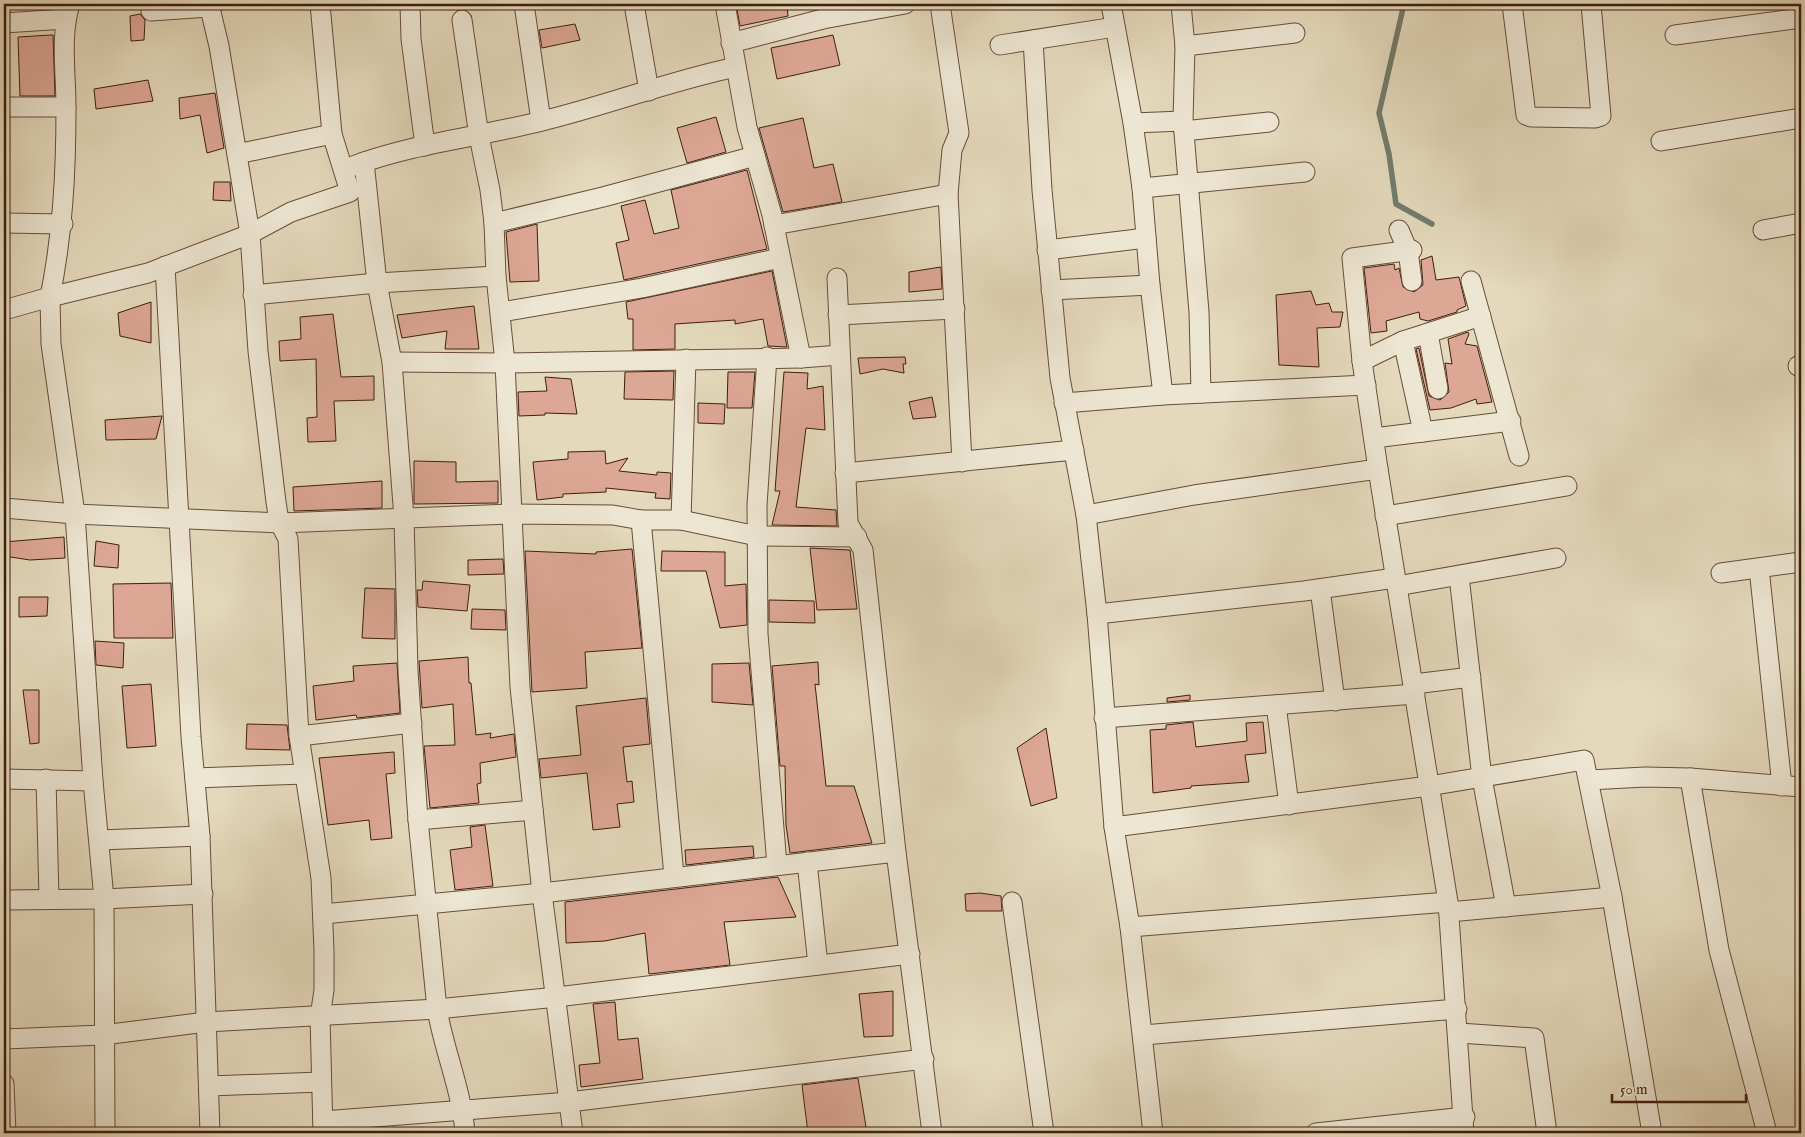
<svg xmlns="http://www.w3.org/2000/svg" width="1805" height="1137" viewBox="0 0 1805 1137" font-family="'IM FELL English',serif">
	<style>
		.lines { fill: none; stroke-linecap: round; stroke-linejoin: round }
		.stream { stroke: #727c6e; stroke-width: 5.5 }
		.building { fill: #dda795; stroke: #3d1f0c }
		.minor-casing { stroke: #674e38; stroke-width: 21 }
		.minor { stroke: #ede6d3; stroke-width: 19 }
	</style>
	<rect width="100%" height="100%" fill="#e4d9bc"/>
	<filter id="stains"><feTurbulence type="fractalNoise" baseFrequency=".004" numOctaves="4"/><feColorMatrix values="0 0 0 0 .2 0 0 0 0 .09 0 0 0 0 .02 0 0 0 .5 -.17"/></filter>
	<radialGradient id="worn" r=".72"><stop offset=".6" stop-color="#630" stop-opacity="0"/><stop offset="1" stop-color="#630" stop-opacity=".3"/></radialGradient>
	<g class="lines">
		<polyline class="stream" points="1404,4 1379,113 1389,154 1396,204 1432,224"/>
	</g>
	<g class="building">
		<polygon points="736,4 787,4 788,16 740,26"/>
		<polygon points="140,14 145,20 144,40 131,41 130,16"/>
		<polygon points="575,24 580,40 542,48 539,30"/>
		<polygon points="51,35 53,35 55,96 20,96 18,37"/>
		<polygon points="833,35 840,65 777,79 771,48"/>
		<polygon points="148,80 153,101 96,109 94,89"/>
		<polygon points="215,93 224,148 207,153 200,115 180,119 179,98"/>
		<polygon points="716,117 726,152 687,163 677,128"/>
		<polygon points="803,118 814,168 833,164 842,202 783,212 759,128"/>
		<polygon points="747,170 767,249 624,280 616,243 629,240 621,206 645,200 654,234 679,228 671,190"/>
		<polygon points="214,182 230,182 231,201 213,200"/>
		<polygon points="537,224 539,281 510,282 506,232"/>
		<polygon points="1432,256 1436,280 1459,277 1466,306 1457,310 1457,312 1428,321 1420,319 1419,312 1386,321 1387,331 1371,333 1364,268 1394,264 1395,270 1399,268 1403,287 1414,292 1423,285 1421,260"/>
		<polygon points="941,267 942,289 909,292 909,272"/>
		<polygon points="772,271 787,347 768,346 763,319 735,324 735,320 675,324 675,349 633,350 633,319 628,319 626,302"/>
		<polygon points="1311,291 1316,305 1329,303 1332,312 1343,312 1340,327 1317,328 1319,367 1279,365 1276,295"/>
		<polygon points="151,302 151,343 120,336 118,313"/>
		<polygon points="474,306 479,349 445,349 447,331 402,338 397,315"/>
		<polygon points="333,314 341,377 374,376 374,400 334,401 336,441 308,442 307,418 317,417 316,359 280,361 279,341 301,339 300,317"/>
		<polygon points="1468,332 1469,334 1465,344 1477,346 1492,402 1477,404 1476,399 1451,408 1430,410 1416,349 1419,348 1429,396 1440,400 1449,392 1445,363 1452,364 1448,339"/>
		<polygon points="905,357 906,364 903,364 904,373 883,369 860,374 858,358"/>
		<polygon points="674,371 673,400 624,399 625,372"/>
		<polygon points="728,372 755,372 752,408 727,408"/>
		<polygon points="784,372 808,373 807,389 823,386 825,430 806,428 796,507 836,510 837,526 772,525 780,491 775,491"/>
		<polygon points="545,377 571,379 577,414 545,413 545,415 519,416 518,392 547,391"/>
		<polygon points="932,397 936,417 913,419 909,402"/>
		<polygon points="698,403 725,404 724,424 698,423"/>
		<polygon points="162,416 156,439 106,440 105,420"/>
		<polygon points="605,451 606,464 628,458 619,471 657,475 657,472 671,473 670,499 655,498 656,493 606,488 606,492 563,494 563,497 537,500 533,462 568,459 568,452"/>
		<polygon points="414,461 456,462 456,482 498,481 498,503 414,504"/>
		<polygon points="382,481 382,508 294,511 293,487"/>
		<polygon points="64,537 65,558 30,560 4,556 4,542"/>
		<polygon points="96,541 119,545 118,568 94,566"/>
		<polygon points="810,548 850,550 857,609 817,610"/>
		<polygon points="632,549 642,648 585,652 587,688 532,692 525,551 596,554 596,552"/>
		<polygon points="662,551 725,552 725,586 746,584 747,625 720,628 706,571 661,571"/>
		<polygon points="503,559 504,574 468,575 468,560"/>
		<polygon points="423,581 470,585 467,611 418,607 417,590 422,590"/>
		<polygon points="171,583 173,638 114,638 113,584"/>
		<polygon points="365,588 395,589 395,639 362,638"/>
		<polygon points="19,597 48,597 47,616 19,617"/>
		<polygon points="769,600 814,601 815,623 769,622"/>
		<polygon points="472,609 505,610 506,630 471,629"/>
		<polygon points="95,641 124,643 123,668 96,665"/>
		<polygon points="468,657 469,683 471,683 476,735 491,733 490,738 514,734 516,757 480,763 481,783 477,784 479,803 430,808 424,746 455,745 453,704 422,708 419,661"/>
		<polygon points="818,662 819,685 815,684 826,786 854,786 872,843 790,853 786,825 785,766 780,766 772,666"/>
		<polygon points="397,663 400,713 357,718 356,715 316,720 313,686 354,681 353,666"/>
		<polygon points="749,663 753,705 712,702 712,664"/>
		<polygon points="151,684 156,746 127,748 122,686"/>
		<polygon points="23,690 39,690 39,743 30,744"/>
		<polygon points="1190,695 1190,700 1167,702 1167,698"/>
		<polygon points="646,698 650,744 623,747 627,782 632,781 634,802 617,804 620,827 593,830 587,773 541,778 539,759 581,755 576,706"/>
		<polygon points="1193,722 1196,747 1247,741 1246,723 1263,722 1266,753 1245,755 1249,782 1191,786 1191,788 1153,793 1150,730 1166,729 1166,725"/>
		<polygon points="247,724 287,725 290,750 246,749"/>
		<polygon points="1046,728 1057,798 1031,806 1017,748"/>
		<polygon points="394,752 395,773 386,774 392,838 371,840 369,820 328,825 319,758"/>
		<polygon points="485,825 493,886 455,890 450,850 472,847 470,827"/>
		<polygon points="753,846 754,857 686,865 685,850"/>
		<polygon points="778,877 796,917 724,922 730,965 649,974 645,933 605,941 566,943 565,902"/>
		<polygon points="980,893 1001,896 1002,911 966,911 965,894"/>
		<polygon points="893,991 893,1036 864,1037 859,994"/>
		<polygon points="615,1002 618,1040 638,1038 643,1079 581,1087 579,1065 600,1063 593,1004"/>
		<polygon points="858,1078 867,1133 808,1133 802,1085"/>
	</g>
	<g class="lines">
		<defs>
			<g id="minor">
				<path d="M 70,4 C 60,36 66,73 66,107 C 66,172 63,232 50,297 L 148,273 L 250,234 L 291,212 L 350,192 L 332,134 L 320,4"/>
				<polyline points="153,4 151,11 209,7"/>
				<polyline points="209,4 219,46 250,234 258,351 276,502 279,521 288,539 299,736 321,878 324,951 324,990 320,1017 323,1133"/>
				<polyline points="410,4 411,39 425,146"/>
				<polyline points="524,4 541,121"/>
				<polyline points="634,4 649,91"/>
				<polyline points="725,4 747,127 772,215 801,358"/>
				<polyline points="940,4 959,133 952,150 948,194 962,462"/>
				<polyline points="1111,4 1133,123 1142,188 1150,285 1163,395"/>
				<polyline points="1181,4 1185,46 1183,121 1199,312 1201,393"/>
				<polyline points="1512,4 1526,115 1531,117 1595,118 1601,116 1591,4"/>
				<polyline points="462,20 479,136 490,190 494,223 496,276 505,363 520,687 542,893 573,1133"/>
				<polyline points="4,23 65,19"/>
				<polyline points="1675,35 1801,18"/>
				<polyline points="1033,40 1042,190 1060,378 1086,515 1097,614 1114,827"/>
				<polyline points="731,43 823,19 905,4"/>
				<polyline points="1000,45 1115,27"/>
				<polyline points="1185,46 1295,33"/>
				<polyline points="4,107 66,107"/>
				<polyline points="1133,123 1183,121"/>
				<polyline points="1184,131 1269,122"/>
				<polyline points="1661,141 1801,118"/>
				<polyline points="237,154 332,134"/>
				<path d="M 364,162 L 377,283 L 392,362 L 404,518 L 408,671 L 418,820 L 437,1009 C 444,1051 462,1091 465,1133"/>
				<path d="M 353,166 C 412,144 477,137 538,122 C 605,106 669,81 736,67"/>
				<polyline points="1142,188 1305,172"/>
				<polyline points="4,223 63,224"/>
				<polyline points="494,223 603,197 755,156"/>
				<polyline points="774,225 948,194"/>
				<polyline points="1399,230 1408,251 1412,281"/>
				<polyline points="1763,230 1801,223"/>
				<polyline points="1047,250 1146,238"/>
				<polyline points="1412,250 1352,258 1362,361 1378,469 1448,902 1464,1133"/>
				<polyline points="165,266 191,737 200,836 210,1133"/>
				<polyline points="837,278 848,523 863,550 896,852 932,1133"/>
				<polyline points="1471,281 1519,456"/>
				<polyline points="1051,290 1150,285"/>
				<polyline points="253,295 377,283 496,276"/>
				<polyline points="4,310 50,297 51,344 75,514 93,781 104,899 105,1133"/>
				<polyline points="501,312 642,288 780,258"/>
				<polyline points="838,315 955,309"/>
				<polyline points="1428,333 1438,389"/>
				<polyline points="1403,341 1423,432"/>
				<polyline points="767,357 757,505 758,634 777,865"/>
				<polyline points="1362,361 1403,341 1481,316"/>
				<polyline points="392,362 505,363 801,358 840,355"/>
				<polyline points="1798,366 1801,366"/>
				<polyline points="1064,403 1163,395 1366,385"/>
				<polyline points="1374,438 1511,421"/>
				<polyline points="845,473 1074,450"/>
				<polyline points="4,508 75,514 280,523 512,514 613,515 641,520 681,520 757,536 857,537"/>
				<polyline points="1086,515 1194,495 1378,469"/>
				<polyline points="1385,516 1567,486"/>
				<polyline points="641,520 674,876"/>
				<polyline points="681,520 686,359"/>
				<polyline points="1759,568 1782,786"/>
				<polyline points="1721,573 1801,562"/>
				<polyline points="1459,576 1482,778 1506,907"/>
				<polyline points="1397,586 1556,558"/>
				<polyline points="1320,589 1335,701"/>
				<polyline points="1097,614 1304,591 1395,578"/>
				<polyline points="1414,684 1471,677"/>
				<polyline points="1276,705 1289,805"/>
				<polyline points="1104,718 1415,694"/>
				<polyline points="299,736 412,723"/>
				<polyline points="195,778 305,774"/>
				<polyline points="1690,778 1719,950 1767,1133"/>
				<polyline points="4,779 93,781"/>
				<polyline points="46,779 49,899"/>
				<polyline points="1589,780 1645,777 1690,778 1801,787"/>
				<polyline points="418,820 533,810"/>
				<polyline points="100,840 200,836"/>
				<polyline points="807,862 818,965"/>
				<polyline points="4,900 104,899 203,894"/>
				<polyline points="1012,902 1044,1133"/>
				<polyline points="1449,912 1612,897"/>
				<polyline points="323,914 542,893 896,852"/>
				<polyline points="1130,927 1448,902"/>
				<polyline points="1459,1033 1534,1038 1547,1133"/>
				<polyline points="1143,1035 1457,1009"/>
				<polyline points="4,1039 103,1035 206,1022 437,1009 557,997 910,954"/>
				<polyline points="4,1084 6,1133"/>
				<polyline points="209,1086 321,1082"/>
				<polyline points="323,1121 569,1102 924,1059"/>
				<polyline points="1153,1133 1130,927 1114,827 1429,786 1584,760 1612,897 1652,1133"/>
				<polyline points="1316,1133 1465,1117"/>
			</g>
		</defs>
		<use href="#minor" class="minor-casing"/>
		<use href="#minor" class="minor"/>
	</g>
	<rect width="1805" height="1137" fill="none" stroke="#e4d9bc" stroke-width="20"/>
	<rect x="5" y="5" width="1795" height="1127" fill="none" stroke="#3d1f0c" stroke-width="2.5"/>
	<rect x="10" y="10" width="1785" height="1117" fill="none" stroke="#3d1f0c"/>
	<path d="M1612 1094v8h134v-8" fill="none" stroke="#3d1f0c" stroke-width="2.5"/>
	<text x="1620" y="1094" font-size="15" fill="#3d1f0c" stroke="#ede6d3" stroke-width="4" paint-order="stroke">50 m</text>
	<rect width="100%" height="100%" filter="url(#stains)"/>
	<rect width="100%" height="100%" fill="url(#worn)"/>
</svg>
